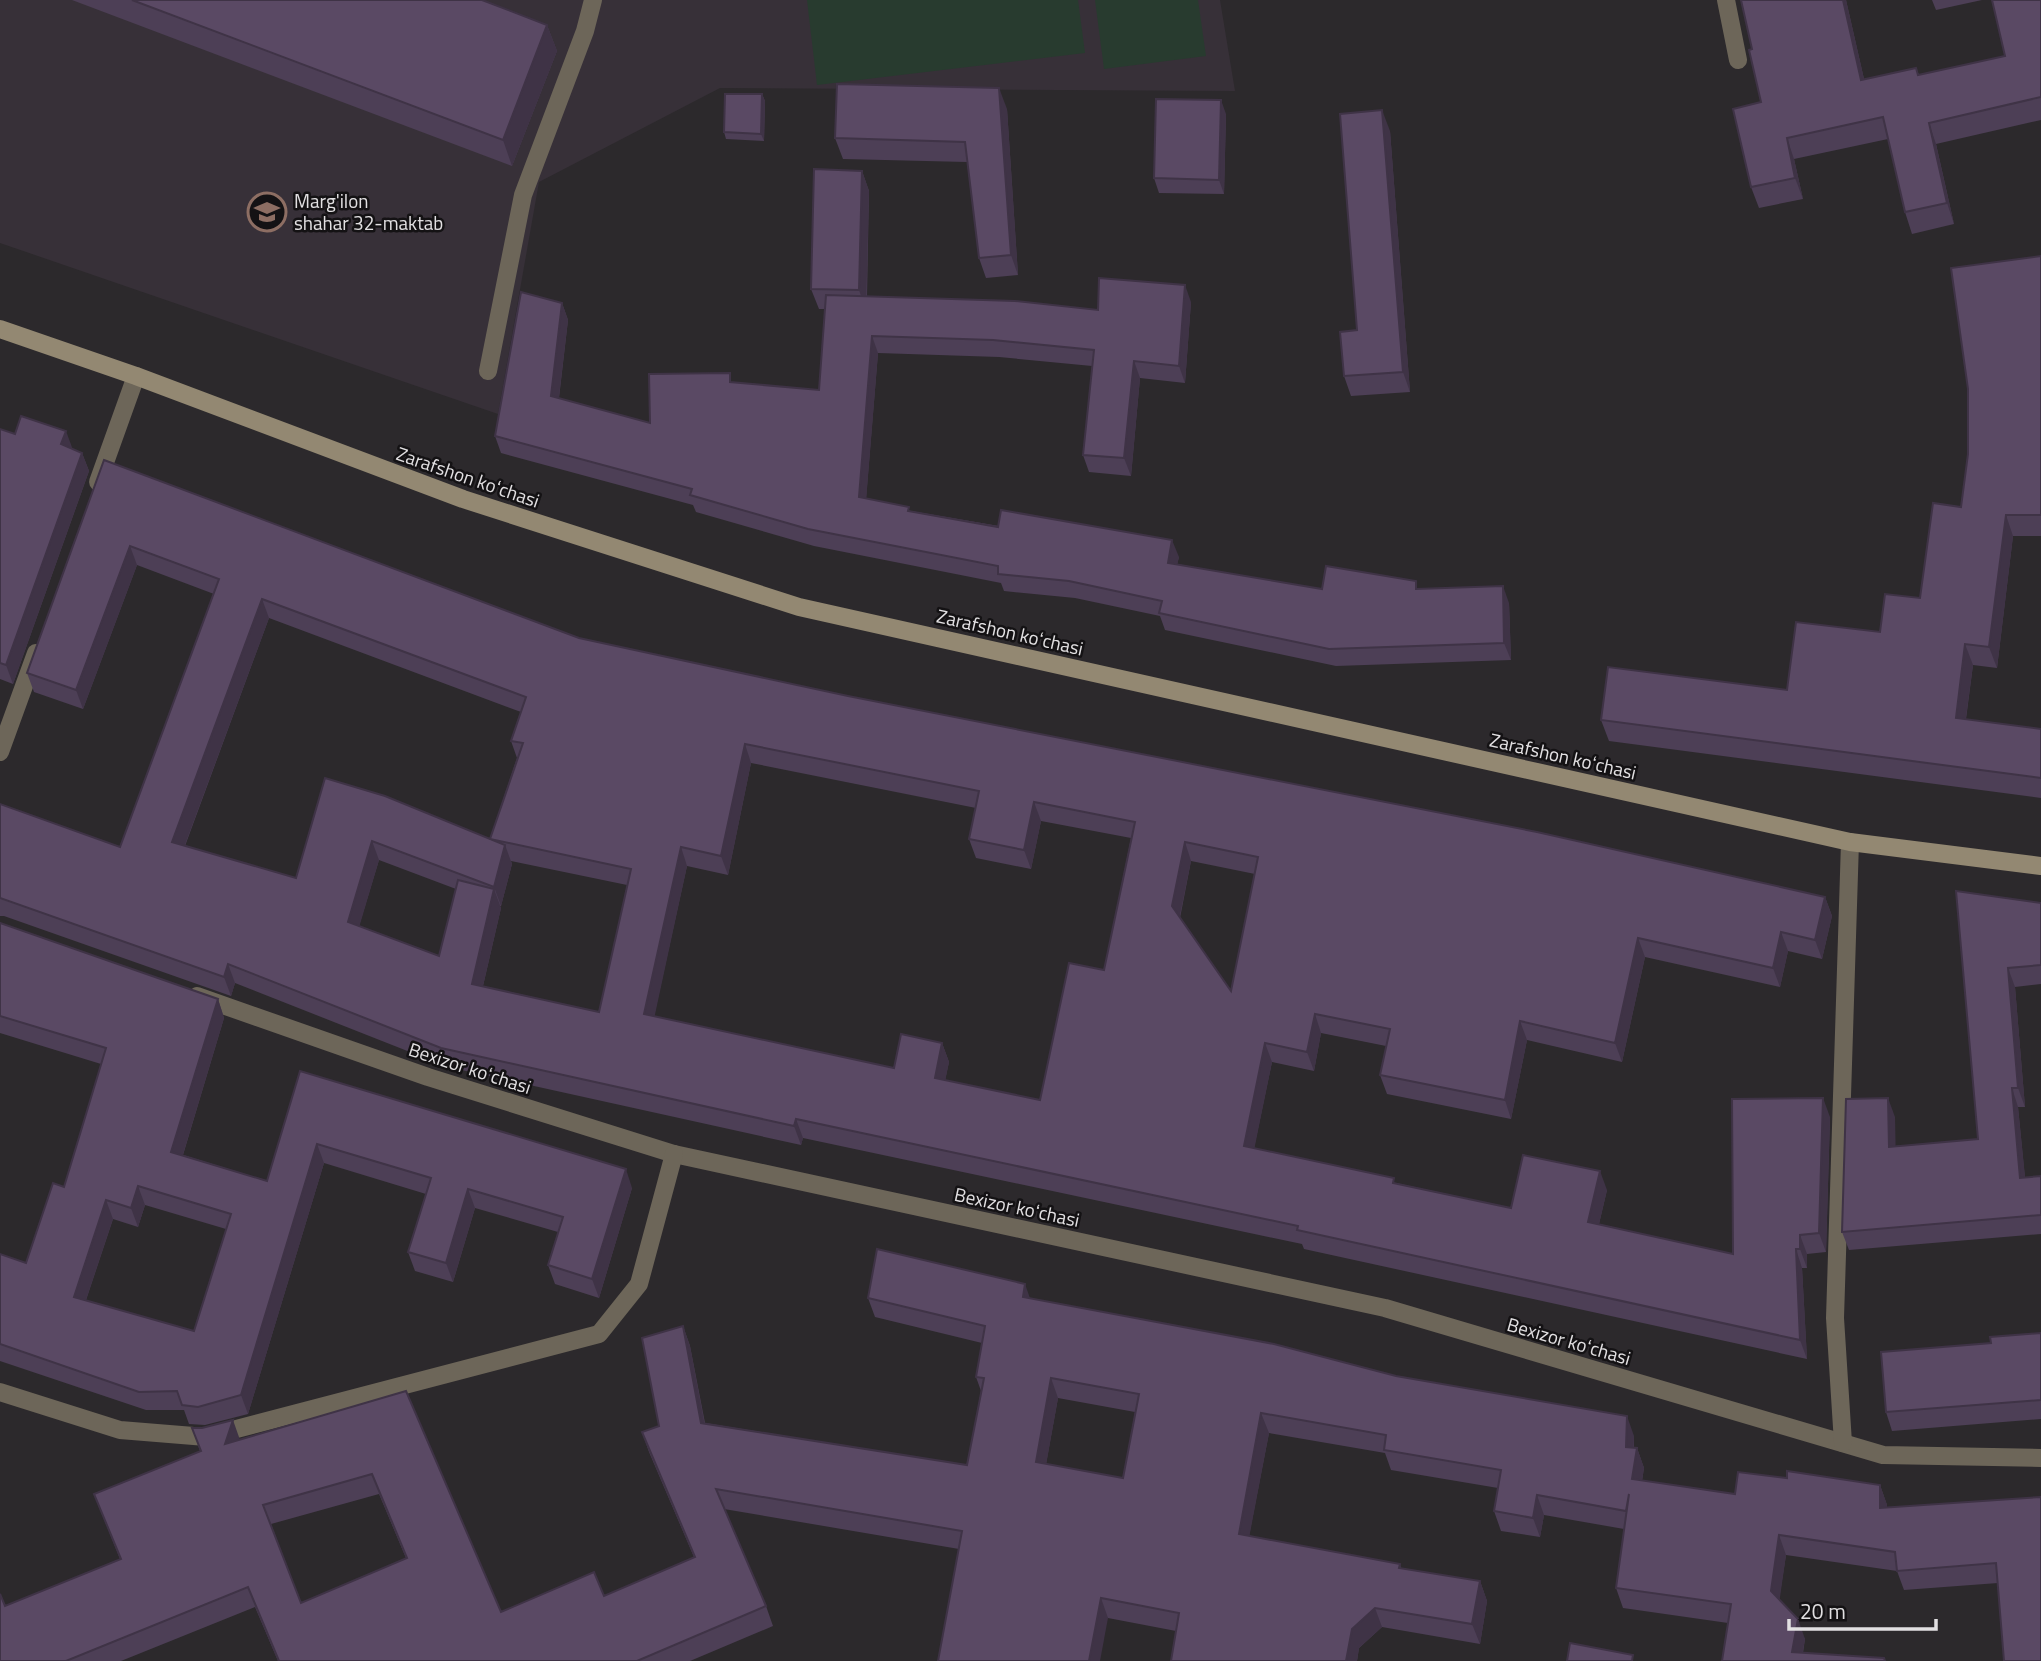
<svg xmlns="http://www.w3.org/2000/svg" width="2041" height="1661" viewBox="0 0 2041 1661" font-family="'Titillium Web',sans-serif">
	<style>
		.built { fill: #373038 }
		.green { fill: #283b2f }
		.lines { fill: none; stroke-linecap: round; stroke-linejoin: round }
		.lane { stroke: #6d6659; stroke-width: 18 }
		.street { stroke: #6d6659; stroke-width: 18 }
		.secondary { stroke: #938872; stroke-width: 18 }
		.wall { fill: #4d3f56; fill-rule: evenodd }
		.shaded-wall { fill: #3f3346 }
		.building { fill: #5a4964; stroke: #3f3346; stroke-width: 2; fill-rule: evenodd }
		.labels { text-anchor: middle; stroke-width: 5; stroke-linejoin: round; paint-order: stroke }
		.poi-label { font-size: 19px; fill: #e2e0e2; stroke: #141214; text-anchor: start }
		.street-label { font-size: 19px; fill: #e2e0e2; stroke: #141214 }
	</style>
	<rect width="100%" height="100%" fill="#2c292c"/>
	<polygon class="built" points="0,0 1220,0 1235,91 720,88 539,182 498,414 0,243"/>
	<g class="green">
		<polygon points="807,0 1078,0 1085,53 817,85"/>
		<polygon points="1095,0 1198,0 1206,56 1104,69"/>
	</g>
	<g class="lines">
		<polyline class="lane" points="488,371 523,195 585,31 593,0"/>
		<g class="street">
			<polyline points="1726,0 1738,60"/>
			<polyline points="98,482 136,376"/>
			<polyline points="0,752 36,653"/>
			<polyline points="197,996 428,1077 674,1154 1385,1308 1883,1455 2041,1458"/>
			<polyline points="0,1392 120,1430 206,1437 599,1334 639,1284 674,1154"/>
			<polyline points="1843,1443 1835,1318 1850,842"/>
		</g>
		<polyline class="secondary" points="0,329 136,376 463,499 799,607 1850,842 2041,866"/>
	</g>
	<g class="wall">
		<polygon points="72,0 482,0 547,25 557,51 512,166"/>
		<polygon points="1741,0 1846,0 1864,79 1916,68 1919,75 2005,56 2041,0 2041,120 1936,144 1954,224 1912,234 1905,212 1888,139 1794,159 1803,199 1759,208 1751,187 1761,102 1752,49"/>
		<polygon points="1932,0 1982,0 1936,10"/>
		<polygon points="762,94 765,101 764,141 726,139 724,132"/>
		<polygon points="1007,109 1018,275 986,278 979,258 967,162 843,159 835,138"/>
		<polygon points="1226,114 1224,194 1159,193 1154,178"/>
		<polygon points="1390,131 1410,392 1351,396 1344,376 1357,330"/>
		<polygon points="862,171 869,191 867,297 1098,310 1191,302 1185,383 1140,378 1131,476 1089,472 1083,455 1092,366 999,357 878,353 866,499 911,511 1179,557 1177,564 1322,589 1419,589 1509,603 1511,660 1336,666 1165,630 1160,616 1075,598 1004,591 1001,583 814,546 696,512 693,505 501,453 495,436 562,303 568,320 559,398 650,423 734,383 819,390 825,309 819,309 811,289"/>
		<polygon points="2041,256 2041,536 2013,536 1997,668 1973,665 1966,719 2041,729 2041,798 1609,741 1601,720 1787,690 1880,632 1920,598 1961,507"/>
		<polygon points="0,429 15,434 72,449 82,453 89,471 13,684 0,679"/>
		<path d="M 104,460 L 579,638 L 848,696 L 1825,897 L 1832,916 L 1822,959 L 1788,951 L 1780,987 L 1645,957 L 1622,1062 L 1527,1040 L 1511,1119 L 1387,1094 L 1380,1075 L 1386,1046 L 1321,1033 L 1314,1071 L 1272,1062 L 1254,1148 L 1396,1183 L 1511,1208 L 1607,1190 L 1599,1224 L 1733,1254 L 1830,1117 L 1826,1252 L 1807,1254 L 1807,1268 L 1802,1268 L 1807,1359 L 1304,1249 L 1302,1244 L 803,1138 L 801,1145 L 448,1067 L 235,983 L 231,996 L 4,916 L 0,916 L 0,804 L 120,847 L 214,594 L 137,565 L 83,709 L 34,692 L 27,673 ZM 269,618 L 521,712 L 511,741 L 517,758 L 490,839 L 325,778 L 296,878 L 185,846 ZM 751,763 L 976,808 L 969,839 L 976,858 L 1031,869 L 1041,821 L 1131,838 L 1104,970 L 1040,1100 L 945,1080 L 949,1062 L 942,1043 L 894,1068 L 654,1016 L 687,866 L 728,875 ZM 379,860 L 456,889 L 439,956 L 359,926 ZM 511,861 L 627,885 L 599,1012 L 483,986 L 501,908 L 500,906 L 501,906 L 512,864 ZM 1191,861 L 1255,874 L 1231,991 L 1180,918 Z"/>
		<polygon points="1956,891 2041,903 2041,984 2015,987 2025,1107 2018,1107 2025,1178 2041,1176 2041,1234 1849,1250 1842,1232 1895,1117 1895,1146 1978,1139"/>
		<path d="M 0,923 L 218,999 L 224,1018 L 183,1155 L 267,1181 L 300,1071 L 632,1188 L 599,1298 L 555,1284 L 548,1265 L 558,1232 L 475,1208 L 453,1282 L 415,1271 L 408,1252 L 426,1194 L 324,1163 L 248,1414 L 205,1425 L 189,1424 L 184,1410 L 146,1410 L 0,1361 L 0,1254 L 26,1263 L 64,1187 L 101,1064 L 0,1033 ZM 145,1205 L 226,1229 L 194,1331 L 86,1300 L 113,1219 L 138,1227 Z"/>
		<path d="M 868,1298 L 1030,1298 L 1396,1376 L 1634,1436 L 1634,1448 L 1637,1448 L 1644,1468 L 1642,1481 L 1735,1494 L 1787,1478 L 1880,1485 L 1887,1505 L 1887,1508 L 2041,1497 L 1998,1583 L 1904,1590 L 1897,1571 L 1786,1555 L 1779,1600 L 1805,1639 L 1803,1653 L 1884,1658 L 1885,1661 L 1722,1661 L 1728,1623 L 1623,1608 L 1616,1588 L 1624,1529 L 1544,1515 L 1540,1537 L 1501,1531 L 1494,1511 L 1498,1488 L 1391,1470 L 1385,1453 L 1269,1433 L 1249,1536 L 1400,1564 L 1401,1568 L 1480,1581 L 1487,1601 L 1480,1644 L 1382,1627 L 1359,1648 L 1357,1661 L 1171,1661 L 1176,1631 L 1108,1618 L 959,1549 L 724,1509 L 766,1606 L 773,1626 L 690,1661 L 278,1661 L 255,1607 L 121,1661 L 0,1661 L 5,1606 L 120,1559 L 94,1494 L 200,1451 L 192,1428 L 240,1440 L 406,1391 L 501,1612 L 604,1596 L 694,1557 L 649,1452 L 642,1432 L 659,1426 L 683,1326 L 690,1346 L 705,1423 L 967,1465 L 981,1391 L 976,1377 L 982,1343 L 875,1317 ZM 1058,1398 L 1135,1412 L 1123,1478 L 1046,1464 ZM 379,1494 L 406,1558 L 301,1603 L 271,1524 Z"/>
		<polygon points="2041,1333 2041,1419 1892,1431 1886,1412 1991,1343"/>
	</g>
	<g class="shaded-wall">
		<polygon points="1843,0 1846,0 1869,101 1861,80"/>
		<polygon points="547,25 557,51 512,166 503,140"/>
		<polygon points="999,88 1007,109 1018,275 1011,255"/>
		<polygon points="762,94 765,101 764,141 761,134"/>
		<polygon points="1221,100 1226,114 1224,194 1219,180"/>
		<polygon points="1382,110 1390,131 1410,392 1403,372"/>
		<polygon points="1929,123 1936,144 1954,224 1947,203"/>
		<polygon points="1787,138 1794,159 1803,199 1795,178"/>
		<polygon points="862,171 869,191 866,311 859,290"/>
		<polygon points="1185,285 1191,302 1185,383 1179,366"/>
		<polygon points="562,303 568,320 557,413 551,396"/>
		<polygon points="872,336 878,353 865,514 859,497"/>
		<polygon points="1134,361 1140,378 1131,476 1124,458"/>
		<polygon points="66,431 73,450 61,444"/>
		<polygon points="82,453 89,471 13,684 6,665"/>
		<polygon points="2006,515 2013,536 1997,668 1989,647"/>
		<polygon points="1172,540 1179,557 1174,580 1168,563"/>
		<polygon points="130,546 137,565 83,709 76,690"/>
		<polygon points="1503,586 1509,603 1511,660 1504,643"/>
		<polygon points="262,599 269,618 179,861 172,842"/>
		<polygon points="1965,644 1973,665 1963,739 1956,718"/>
		<polygon points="745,744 751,763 728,875 721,856"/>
		<polygon points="1034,802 1041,821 1031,869 1024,850"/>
		<polygon points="372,841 379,860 355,941 348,922"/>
		<polygon points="1185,842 1191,861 1178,925 1172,906"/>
		<polygon points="505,845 512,864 501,906 494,887"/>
		<polygon points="681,847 687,866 651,1033 644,1014"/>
		<polygon points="494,889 501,908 479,1003 472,984"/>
		<polygon points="1825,897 1832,916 1822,959 1815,940"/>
		<polygon points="1781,932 1788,951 1780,987 1773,968"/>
		<polygon points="1638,938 1645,957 1622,1062 1615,1043"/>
		<polygon points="228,964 235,983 231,996 224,977"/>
		<polygon points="2008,968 2015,987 2025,1107 2018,1088"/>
		<polygon points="218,999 224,1018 178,1171 171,1152"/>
		<polygon points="1315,1014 1321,1033 1314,1071 1307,1052"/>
		<polygon points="1520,1021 1527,1040 1511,1119 1505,1100"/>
		<polygon points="942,1043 949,1062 942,1097 935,1078"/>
		<polygon points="1265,1043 1272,1062 1251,1165 1244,1146"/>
		<polygon points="2012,1088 2018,1107 2027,1197 2020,1178"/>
		<polygon points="1823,1098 1830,1117 1826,1252 1819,1233"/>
		<polygon points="1888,1098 1895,1117 1896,1166 1889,1147"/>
		<polygon points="796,1119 803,1138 801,1145 794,1126"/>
		<polygon points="317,1144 324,1163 248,1414 241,1395"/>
		<polygon points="626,1169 632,1188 599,1298 592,1279"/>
		<polygon points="1600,1171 1607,1190 1595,1241 1588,1222"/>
		<polygon points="138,1186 145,1205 138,1227 131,1208"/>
		<polygon points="468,1189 475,1208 453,1282 446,1263"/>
		<polygon points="106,1200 113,1219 81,1315 74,1297"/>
		<polygon points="1800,1235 1807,1254 1807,1268 1800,1249"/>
		<polygon points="1796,1249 1802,1268 1807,1359 1800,1340"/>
		<polygon points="1025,1284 1032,1304 1023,1297"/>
		<polygon points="683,1326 690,1346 708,1442 701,1423"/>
		<polygon points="1051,1378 1058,1398 1043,1482 1036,1462"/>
		<polygon points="1261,1413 1269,1433 1246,1554 1239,1534"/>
		<polygon points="1627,1416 1634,1436 1633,1467 1626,1447"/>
		<polygon points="233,1420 240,1440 225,1444"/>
		<polygon points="1637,1448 1644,1468 1639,1499 1632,1479"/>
		<polygon points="1880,1485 1887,1505 1888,1528 1880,1508"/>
		<polygon points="1537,1495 1544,1515 1540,1537 1533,1518"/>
		<polygon points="1779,1535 1786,1555 1778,1611 1771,1591"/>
		<polygon points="1480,1581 1487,1601 1480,1644 1472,1624"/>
		<polygon points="1101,1598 1108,1618 1100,1661 1089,1661"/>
		<polygon points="1375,1608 1382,1627 1359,1648 1357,1661 1346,1661 1352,1629"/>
		<polygon points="1798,1619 1805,1639 1801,1661 1792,1652"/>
	</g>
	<g class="building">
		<polygon points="132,0 482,0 547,25 503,140"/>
		<polygon points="1741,0 1843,0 1861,80 1916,68 1918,75 2005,56 1992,0 2041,0 2041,97 1929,123 1947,203 1905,212 1883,117 1787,138 1795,178 1751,187 1733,109 1761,102 1749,50 1752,49"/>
		<polygon points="837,84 999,88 1011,255 979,258 965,142 835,138"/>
		<polygon points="725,94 762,94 761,134 724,132"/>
		<polygon points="1156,99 1221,100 1219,180 1154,178"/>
		<polygon points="1382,110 1403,372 1344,376 1340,332 1357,330 1340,114"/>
		<polygon points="814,169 862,171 859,290 811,289"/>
		<polygon points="2041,256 2041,515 2006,515 1989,647 1965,644 1956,718 2041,729 2041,778 1601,720 1608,667 1787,690 1796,622 1880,632 1885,594 1920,598 1933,503 1961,507 1968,454 1968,389 1951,268"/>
		<polygon points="1099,278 1185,285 1179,366 1134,361 1124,458 1083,455 1094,350 993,340 872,336 859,497 909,507 908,511 998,527 1001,510 1172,540 1168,563 1322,589 1326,566 1416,581 1416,589 1503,586 1504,643 1329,649 1159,613 1162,601 1069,581 998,574 998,566 808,529 690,495 692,489 495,436 521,292 562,303 551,396 650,423 649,374 730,373 730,382 819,390 826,295 1015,301 1098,310"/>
		<polygon points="21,416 66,431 61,444 82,453 6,665 0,663 0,429 15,434"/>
		<path d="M 104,460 L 579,638 L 848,696 L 1537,832 L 1825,897 L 1815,940 L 1781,932 L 1773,968 L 1638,938 L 1615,1043 L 1520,1021 L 1505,1100 L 1380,1075 L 1390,1029 L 1315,1014 L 1307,1052 L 1265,1043 L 1244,1146 L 1394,1178 L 1393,1183 L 1511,1208 L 1523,1155 L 1600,1171 L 1588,1222 L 1733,1254 L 1732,1099 L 1823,1098 L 1819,1233 L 1800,1235 L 1800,1249 L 1796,1249 L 1800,1340 L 1297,1230 L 1298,1226 L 796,1119 L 794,1126 L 441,1048 L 228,964 L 224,977 L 0,898 L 0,804 L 120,847 L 219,579 L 130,546 L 76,690 L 27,673 ZM 262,599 L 526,697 L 511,741 L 523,743 L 490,839 L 631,869 L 599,1012 L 472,984 L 494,889 L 458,880 L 439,956 L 348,922 L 372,841 L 494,887 L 505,845 L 385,796 L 325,778 L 296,878 L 172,842 ZM 745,744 L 979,791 L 969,839 L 1024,850 L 1034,802 L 1135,822 L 1104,970 L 1069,963 L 1040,1100 L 935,1078 L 942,1043 L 901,1034 L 894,1068 L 644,1014 L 681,847 L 721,856 ZM 1185,842 L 1258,857 L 1231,991 L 1172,906 Z"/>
		<polygon points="1956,891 2041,903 2041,965 2008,968 2018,1088 2012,1088 2020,1178 2041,1176 2041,1215 1842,1232 1846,1099 1888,1098 1889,1147 1978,1139"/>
		<path d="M 0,923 L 218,999 L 171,1152 L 267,1181 L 300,1071 L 626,1169 L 592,1279 L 548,1265 L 563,1217 L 468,1189 L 446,1263 L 408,1252 L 431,1178 L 317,1144 L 241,1395 L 198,1407 L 182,1405 L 177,1391 L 139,1392 L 0,1344 L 0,1254 L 26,1263 L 53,1183 L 64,1187 L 106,1048 L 0,1016 ZM 138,1186 L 231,1214 L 194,1331 L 74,1297 L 106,1200 L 131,1208 Z"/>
		<path d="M 877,1249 L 1025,1284 L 1023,1297 L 1274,1344 L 1396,1376 L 1627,1416 L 1626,1447 L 1637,1448 L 1632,1479 L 1735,1494 L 1738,1472 L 1787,1478 L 1787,1471 L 1880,1485 L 1880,1508 L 2041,1497 L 2041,1661 L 2004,1661 L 1996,1563 L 1897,1571 L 1895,1552 L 1779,1535 L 1771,1591 L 1798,1619 L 1792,1652 L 1884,1658 L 1885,1661 L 1722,1661 L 1731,1604 L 1616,1588 L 1629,1494 L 1626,1511 L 1537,1495 L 1533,1518 L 1494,1511 L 1501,1470 L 1384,1450 L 1386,1435 L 1261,1413 L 1239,1534 L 1400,1564 L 1399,1568 L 1480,1581 L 1472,1624 L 1375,1608 L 1352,1629 L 1346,1661 L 1171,1661 L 1179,1613 L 1101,1598 L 1089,1661 L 938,1661 L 962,1531 L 716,1489 L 766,1606 L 637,1661 L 279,1661 L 248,1587 L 66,1661 L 0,1661 L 0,1594 L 5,1606 L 121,1559 L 94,1494 L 201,1451 L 192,1428 L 202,1428 L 233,1420 L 225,1444 L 406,1391 L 501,1612 L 594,1572 L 604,1596 L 695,1557 L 642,1432 L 659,1426 L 642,1338 L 683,1326 L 701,1423 L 967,1465 L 984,1378 L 976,1377 L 985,1326 L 868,1298 ZM 1051,1378 L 1139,1394 L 1123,1478 L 1036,1462 ZM 372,1474 L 407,1558 L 301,1603 L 263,1505 Z"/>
		<polygon points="2041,1333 2041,1400 1886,1412 1881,1352 1991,1343 1990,1337"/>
		<polygon points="1570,1643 1633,1655 1632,1661 1567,1661"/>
	</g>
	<defs>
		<symbol id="school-ring" viewBox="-11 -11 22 22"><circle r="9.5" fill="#141214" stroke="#8d6e63" stroke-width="1.5"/><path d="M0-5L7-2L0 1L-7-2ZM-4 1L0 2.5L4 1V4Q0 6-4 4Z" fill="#8d6e63"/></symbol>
	</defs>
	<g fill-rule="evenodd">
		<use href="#school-ring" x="245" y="190" width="44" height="44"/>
	</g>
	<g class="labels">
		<g class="poi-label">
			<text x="294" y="208">Marg'ilon<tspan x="294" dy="22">shahar 32-maktab</tspan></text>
		</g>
		<g class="street-label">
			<text transform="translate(468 477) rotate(19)" y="7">Zarafshon koʻchasi</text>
			<text transform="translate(1010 632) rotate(13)" y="7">Zarafshon koʻchasi</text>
			<text transform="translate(1563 756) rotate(13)" y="7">Zarafshon koʻchasi</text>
			<text transform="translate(470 1068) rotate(18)" y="7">Bexizor koʻchasi</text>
			<text transform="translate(1017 1207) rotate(12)" y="7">Bexizor koʻchasi</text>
			<text transform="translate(1569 1341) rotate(16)" y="7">Bexizor koʻchasi</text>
		</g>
	</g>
	<path d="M1789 1619v10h147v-10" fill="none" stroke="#e2e0e2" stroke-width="3.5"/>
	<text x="1800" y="1619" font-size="21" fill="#e2e0e2" stroke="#141214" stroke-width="5" paint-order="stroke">20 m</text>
</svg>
